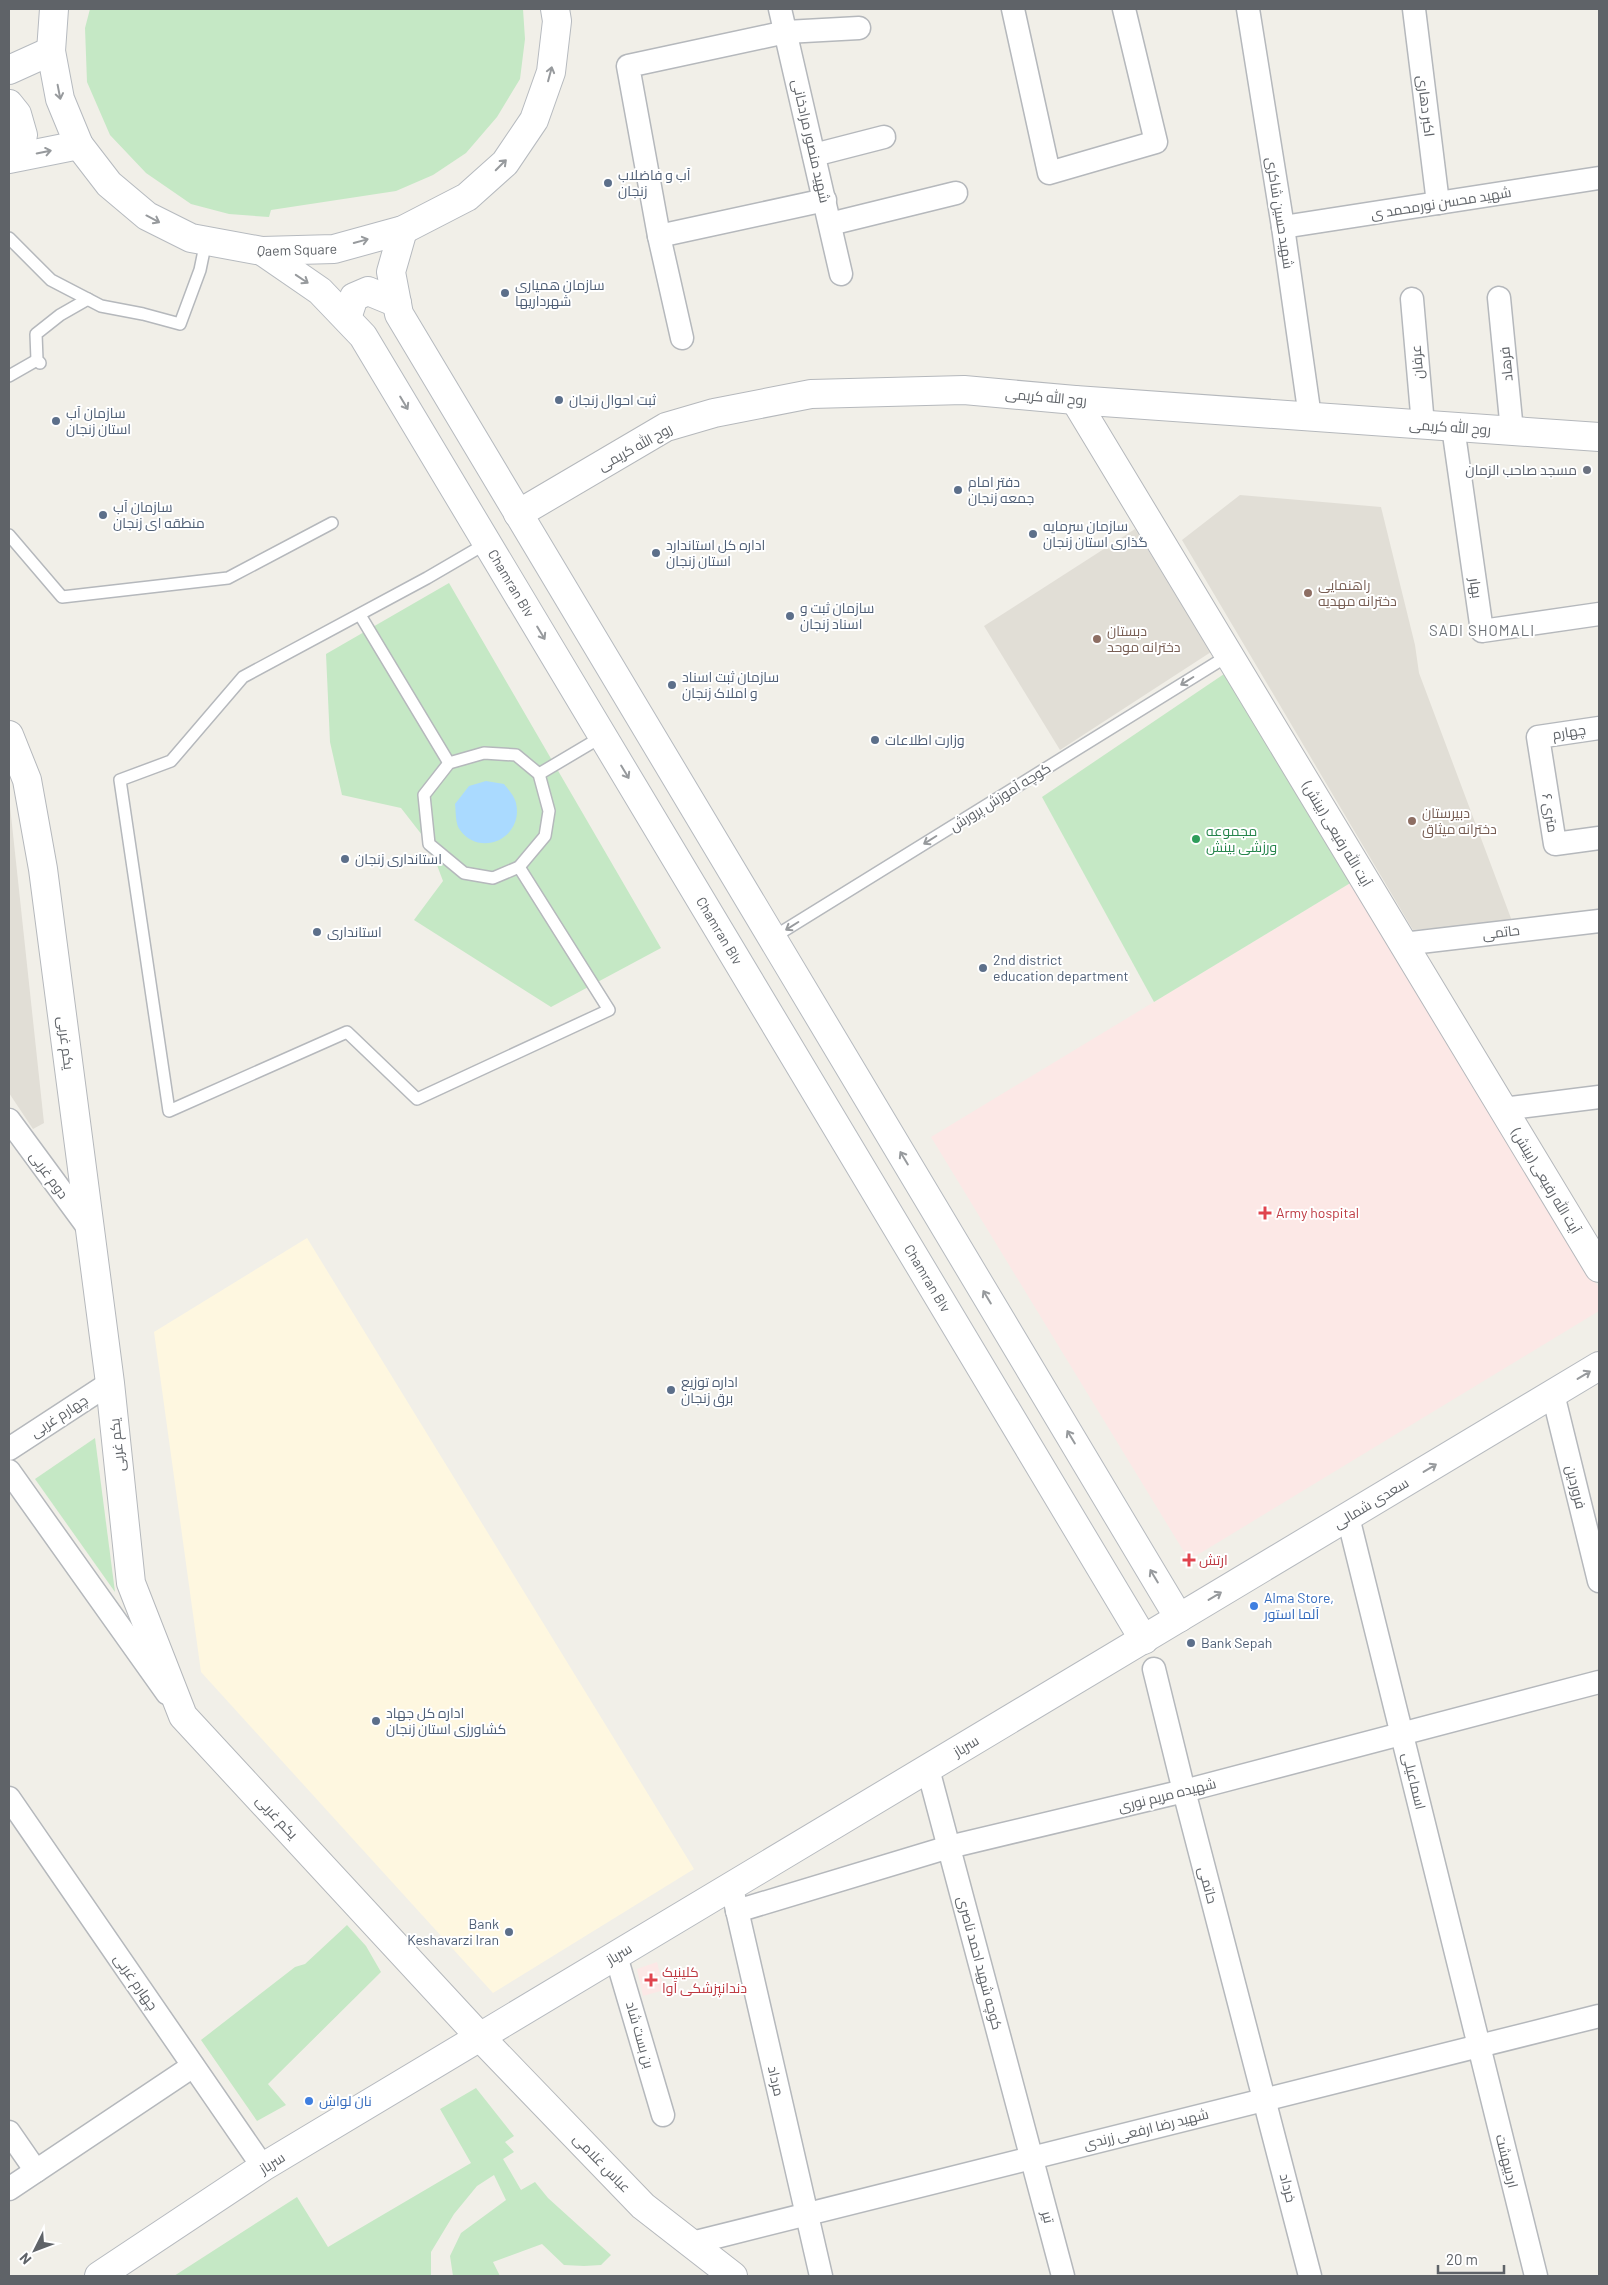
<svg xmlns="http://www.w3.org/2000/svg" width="1608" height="2285" viewBox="0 0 1608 2285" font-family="Barlow,Cairo,sans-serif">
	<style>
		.commercial { fill: #fef7e0 }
		.education { fill: #e1ded6 }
		.medical { fill: #fce8e6 }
		.green { fill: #c5e8c5 }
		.water { fill: #aadaff }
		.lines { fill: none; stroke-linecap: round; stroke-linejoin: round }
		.service-casing { stroke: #b5b8bc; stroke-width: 14 }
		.minor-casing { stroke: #b5b8bc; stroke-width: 25 }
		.tertiary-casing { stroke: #b5b8bc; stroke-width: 30 }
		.secondary-casing { stroke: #b6babf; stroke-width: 30 }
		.service { stroke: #fff; stroke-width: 11 }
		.minor { stroke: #fff; stroke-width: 22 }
		.tertiary { stroke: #fff; stroke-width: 28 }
		.secondary { stroke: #fff; stroke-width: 28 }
		.oneway { stroke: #979a9d }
		.service-dot { fill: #5c6f8a; stroke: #fff; stroke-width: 2 }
		.worship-dot { fill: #6b7280; stroke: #fff; stroke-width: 2 }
		.education-dot { fill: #8d6e63; stroke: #fff; stroke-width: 2 }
		.leisure-dot { fill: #2e9e5b; stroke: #fff; stroke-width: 2 }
		.health-dot { fill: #e0444e; stroke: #fff; stroke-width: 2 }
		.shop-dot { fill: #3f7fe0; stroke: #fff; stroke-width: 2 }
		.labels { text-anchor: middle; stroke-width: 4; stroke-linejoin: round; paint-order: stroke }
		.street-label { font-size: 14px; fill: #5f6368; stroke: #fff }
		.service-label { font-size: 14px; fill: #4e5e75; stroke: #fff; text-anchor: start }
		.worship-label { font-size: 14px; fill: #5b616d; stroke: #fff; text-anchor: end }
		.education-label { font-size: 14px; fill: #785e54; stroke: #fff; text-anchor: start }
		.leisure-label { font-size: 14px; fill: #27864d; stroke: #fff; text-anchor: start }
		.health-label { font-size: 14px; fill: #be3a42; stroke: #fff; text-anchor: start }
		.shop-label { font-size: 14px; fill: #366cbe; stroke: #fff; text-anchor: start }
		.neighbourhood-label { font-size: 15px; letter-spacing: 1px; fill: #70757a; stroke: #fff }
	</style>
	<rect width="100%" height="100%" fill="#f1efe8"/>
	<polygon class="commercial" points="307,1238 694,1869 493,1993 201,1672 154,1332"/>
	<g class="education">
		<polygon points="1240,495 1381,507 1415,645 1419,673 1512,921 1413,930 1182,540"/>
		<polygon points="1135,529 1211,652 1060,750 984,626"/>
		<polygon points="10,806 44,1123 33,1129 9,1093 9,807"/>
	</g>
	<g class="medical">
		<polygon points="1352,882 1599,1288 1599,1311 1189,1560 931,1137"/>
		<polygon points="657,1962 664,1990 643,1996 637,1969"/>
	</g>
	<g class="green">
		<polygon points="90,9 523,9 525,39 520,79 497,117 466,153 433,175 396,191 271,210 269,217 229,214 191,204 146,173 110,135 87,82 85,28"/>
		<polygon points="449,583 661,948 551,1007 414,920 443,881 429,844 401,808 342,795 330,742 326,654"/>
		<polygon points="1227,672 1352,882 1154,1002 1042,797"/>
		<polygon points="95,1438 115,1592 35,1479"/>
		<polygon points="347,1925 366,1946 381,1972 268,2084 286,2105 257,2121 201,2040 295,1967 305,1964"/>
		<polygon points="476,2088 514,2136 505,2142 514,2152 503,2159 521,2190 535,2182 548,2198 611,2255 601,2265 584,2266 564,2265 542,2244 493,2262 500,2276 453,2276 450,2256 461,2233 506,2200 494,2175 477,2186 454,2214 431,2252 431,2276 174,2276 297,2197 328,2247 471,2163 440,2109"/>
	</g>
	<path class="water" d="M 486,781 L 504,784 C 508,789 515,797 516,803 C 524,838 480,858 460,830 C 455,824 456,811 455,804 L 469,786 Z"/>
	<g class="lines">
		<defs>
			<g id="service">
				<polyline points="9,238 51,280 101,306 143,314 180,324 200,270 206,241"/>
				<polyline points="40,363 37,360 36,334 60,315 88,299"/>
				<polyline points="9,376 37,360"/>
				<polyline points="9,535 62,597 228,578 332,523"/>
				<polyline points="487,543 427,578 243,677 171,761 120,780 169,1111 347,1032 417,1099 609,1010 519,867"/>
				<polyline points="360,615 449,763"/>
				<polygon points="484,753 516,755 539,774 549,811 545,836 519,867 493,878 464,873 429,844 424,795 449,763"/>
				<polyline points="539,774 603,736"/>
				<polyline points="772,938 1229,655"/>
			</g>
			<g id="minor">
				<polyline points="780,9 841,274"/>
				<polyline points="1013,9 1049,173 1156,142 1124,9"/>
				<polyline points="1248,9 1283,227 1310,417"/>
				<polyline points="1414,9 1438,203"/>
				<polyline points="814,155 884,137"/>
				<polyline points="830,224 956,193"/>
				<polyline points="1283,227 1599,178"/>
				<polyline points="659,236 825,200"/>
				<polyline points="1499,298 1512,431"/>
				<polyline points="1412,299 1423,425"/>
				<polyline points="682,338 659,236 628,66 786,32 859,28"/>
				<polyline points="1453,427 1482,631 1599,614"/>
				<polyline points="1599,728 1538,737 1555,844 1599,838"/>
				<polyline points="1403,944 1599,921"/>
				<polyline points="1503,1109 1599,1097"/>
				<polyline points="9,1120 90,1230"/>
				<polyline points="1553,1394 1599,1581"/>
				<polyline points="9,1449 110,1383"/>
				<polyline points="9,1471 167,1693"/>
				<polyline points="1348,1517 1536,2276"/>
				<polyline points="1154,1669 1184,1791 1310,2276"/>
				<polyline points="928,1769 1063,2276"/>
				<polyline points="9,1798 263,2167"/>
				<polyline points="734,1897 821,2276"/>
				<polyline points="737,1911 949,1847 1184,1791 1599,1682"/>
				<polyline points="616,1956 663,2115"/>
				<polyline points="9,2132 36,2171"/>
				<polyline points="9,2189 193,2066"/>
				<polyline points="692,2243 1599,2016"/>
			</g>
			<g id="tertiary">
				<polyline points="1075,400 1599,1268"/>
				<polyline points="518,514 666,427 714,413 811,394 964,390 1075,400 1599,437"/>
				<polyline points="9,735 27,780 43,869 110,1383 131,1583 183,1716 480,2037 643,2206 733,2276"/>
			</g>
			<g id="secondary">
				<path id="s1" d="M 54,9 L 51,51 L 60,99 L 79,145 L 109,184 L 147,216 L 191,238 L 262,251 L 334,249 L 403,230 L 467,197 L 505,163 L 534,120 L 551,72 L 557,21 L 555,9"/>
				<polyline points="9,70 51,51"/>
				<polyline points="9,104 17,114 23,135 15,146 9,149"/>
				<polyline points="9,159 79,145"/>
				<polyline points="403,230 391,272 399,314 1179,1618"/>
				<path id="s2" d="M 262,251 L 320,291 L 363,336 L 1144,1640"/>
				<polyline points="347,318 354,297 368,291 397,303"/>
				<polyline points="99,2276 263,2167 1599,1366"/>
			</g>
		</defs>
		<use href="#service" class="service-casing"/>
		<use href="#minor" class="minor-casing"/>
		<use href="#tertiary" class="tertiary-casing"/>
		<use href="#secondary" class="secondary-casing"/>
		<use href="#service" class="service"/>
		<use href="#minor" class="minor"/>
		<use href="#tertiary" class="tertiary"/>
		<use href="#secondary" class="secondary"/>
	</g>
	<defs><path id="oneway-shaft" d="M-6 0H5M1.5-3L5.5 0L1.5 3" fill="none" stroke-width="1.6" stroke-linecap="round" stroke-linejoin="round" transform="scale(1.25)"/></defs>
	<g class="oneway">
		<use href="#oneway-shaft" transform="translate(550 74) rotate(-75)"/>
		<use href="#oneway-shaft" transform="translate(59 92) rotate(79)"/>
		<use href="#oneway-shaft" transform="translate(44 152) rotate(-11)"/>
		<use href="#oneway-shaft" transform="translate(501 165) rotate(-45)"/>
		<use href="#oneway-shaft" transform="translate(153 219) rotate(28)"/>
		<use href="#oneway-shaft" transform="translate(361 241) rotate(-15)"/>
		<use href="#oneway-shaft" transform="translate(302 279) rotate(34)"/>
		<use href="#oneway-shaft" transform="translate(404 403) rotate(59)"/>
		<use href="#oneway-shaft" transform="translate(541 633) rotate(59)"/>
		<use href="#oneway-shaft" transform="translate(1187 681) rotate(148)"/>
		<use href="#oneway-shaft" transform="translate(625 772) rotate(59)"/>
		<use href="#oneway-shaft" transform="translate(930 840) rotate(148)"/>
		<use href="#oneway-shaft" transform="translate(792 926) rotate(148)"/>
		<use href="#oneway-shaft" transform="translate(904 1158) rotate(-121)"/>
		<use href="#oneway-shaft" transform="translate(987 1297) rotate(-121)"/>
		<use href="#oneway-shaft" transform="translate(1584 1375) rotate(-31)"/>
		<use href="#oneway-shaft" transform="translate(1071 1437) rotate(-121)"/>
		<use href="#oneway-shaft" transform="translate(1430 1468) rotate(-31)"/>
		<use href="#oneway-shaft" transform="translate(1154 1576) rotate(-121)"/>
		<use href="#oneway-shaft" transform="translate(1215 1596) rotate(-31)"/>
	</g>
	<g class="service-dot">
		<circle cx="608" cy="183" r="5"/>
		<circle cx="505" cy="293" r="5"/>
		<circle cx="559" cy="400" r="5"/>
		<circle cx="56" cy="421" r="5"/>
		<circle cx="958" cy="490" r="5"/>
		<circle cx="103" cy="515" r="5"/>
		<circle cx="1033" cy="534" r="5"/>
		<circle cx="656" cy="553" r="5"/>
		<circle cx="790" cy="616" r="5"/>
		<circle cx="672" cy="685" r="5"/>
		<circle cx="875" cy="740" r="5"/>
		<circle cx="345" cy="859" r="5"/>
		<circle cx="317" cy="932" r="5"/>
		<circle cx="983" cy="968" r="5"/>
		<circle cx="671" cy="1390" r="5"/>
		<circle cx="1191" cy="1643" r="5"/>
		<circle cx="376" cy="1721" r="5"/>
		<circle cx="509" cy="1932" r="5"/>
	</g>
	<circle class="worship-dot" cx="1587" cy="470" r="5"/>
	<g class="education-dot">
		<circle cx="1308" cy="593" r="5"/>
		<circle cx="1097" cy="639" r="5"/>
		<circle cx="1412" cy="821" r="5"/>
	</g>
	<circle class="leisure-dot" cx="1196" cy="839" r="5"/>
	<g class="health-dot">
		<path d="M1262.5 1205.5h5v5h5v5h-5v5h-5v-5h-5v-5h5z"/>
		<path d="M1186.5 1552.5h5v5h5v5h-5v5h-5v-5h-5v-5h5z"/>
		<path d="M648.5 1972.5h5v5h5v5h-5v5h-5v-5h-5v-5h5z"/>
	</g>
	<g class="shop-dot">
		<circle cx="1254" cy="1606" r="5"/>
		<circle cx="309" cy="2101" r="5"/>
	</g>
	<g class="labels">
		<g class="street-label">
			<text transform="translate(1426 106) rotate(83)" y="5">اکبر دهاری</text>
			<text transform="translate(811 141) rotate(77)" y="5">شهید منصور مرادخانی</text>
			<text transform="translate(1441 203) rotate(-9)" y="5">شهید محسن نورمحمد ی</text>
			<text transform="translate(1280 213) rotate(81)" y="5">شهید حسین شاکری</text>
			<text dy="5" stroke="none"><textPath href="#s1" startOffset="396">Qaem Square</textPath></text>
			<text transform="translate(1417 362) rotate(-95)" y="5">عرفان</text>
			<text transform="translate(1506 364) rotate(-96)" y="5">فرهاد</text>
			<text transform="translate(1046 397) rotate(5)" y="5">روح الله کریمی</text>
			<text transform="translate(1450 427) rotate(4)" y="5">روح الله کریمی</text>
			<text transform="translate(635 447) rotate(-29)" y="5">روح الله کریمی</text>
			<text dy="5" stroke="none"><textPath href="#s2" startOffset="421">Chamran Blv</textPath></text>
			<text transform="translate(1476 588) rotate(82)" y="5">بهار</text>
			<text transform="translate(1569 732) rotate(-9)" y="5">چهارم</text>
			<text transform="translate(1000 797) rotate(-32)" y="5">کوچه آموزش پرورش</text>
			<text transform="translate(1550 813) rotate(81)" y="5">۶ متری</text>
			<text transform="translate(1337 834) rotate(59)" y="5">آیت الله رفیعی (بینش)</text>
			<text dy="5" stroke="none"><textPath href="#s2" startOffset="826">Chamran Blv</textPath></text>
			<text transform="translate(1501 932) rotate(-7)" y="5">حاتمی</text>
			<text transform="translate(66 1043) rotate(83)" y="5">یکم غربی</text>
			<text transform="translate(49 1175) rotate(54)" y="5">دوم غربی</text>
			<text transform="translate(1546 1181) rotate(59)" y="5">آیت الله رفیعی (بینش)</text>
			<text dy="5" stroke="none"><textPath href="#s2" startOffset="1231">Chamran Blv</textPath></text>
			<text transform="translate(59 1416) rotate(-33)" y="5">چهارم غربی</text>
			<text transform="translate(117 1445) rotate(-96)" y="5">یکم غربی</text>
			<text transform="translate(1576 1487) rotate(76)" y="5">فروردین</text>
			<text transform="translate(1371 1503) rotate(-31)" y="5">سعدی شمالی</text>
			<text transform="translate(966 1746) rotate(-31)" y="5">سرباز</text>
			<text transform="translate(1414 1781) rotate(76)" y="5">اسماعیلی</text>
			<text transform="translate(1167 1795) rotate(-14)" y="5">شهیده مریم نوری</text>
			<text transform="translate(277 1817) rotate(47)" y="5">یکم غربی</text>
			<text transform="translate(1208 1885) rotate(75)" y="5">حاتمی</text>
			<text transform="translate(619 1954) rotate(-31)" y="5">سرباز</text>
			<text transform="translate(980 1963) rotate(75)" y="5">کوچه شهید احمد ناصری</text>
			<text transform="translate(136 1982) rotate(55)" y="5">چهارم غربی</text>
			<text transform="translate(640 2035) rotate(74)" y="5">بن بست شاد</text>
			<text transform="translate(776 2081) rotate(77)" y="5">مرداد</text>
			<text transform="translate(1146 2129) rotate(-14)" y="5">شهید رضا ارفعی زرندی</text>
			<text transform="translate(1507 2161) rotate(76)" y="5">اردیبهشت</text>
			<text transform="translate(272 2163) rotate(-32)" y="5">سرباز</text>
			<text transform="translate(602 2163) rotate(46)" y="5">عباس غلامی</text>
			<text transform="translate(1288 2188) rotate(76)" y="5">خرداد</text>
			<text transform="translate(1048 2217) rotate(75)" y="5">تیر</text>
		</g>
		<g class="service-label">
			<text x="618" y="180">آب و فاضلاب<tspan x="618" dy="16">زنجان</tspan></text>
			<text x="515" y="290">سازمان همیاری<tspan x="515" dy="16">شهرداریها</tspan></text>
			<text x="569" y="405">ثبت احوال زنجان</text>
			<text x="66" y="418">سازمان آب<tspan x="66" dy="16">استان زنجان</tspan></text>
			<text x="968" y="487">دفتر امام<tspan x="968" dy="16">جمعه زنجان</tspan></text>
			<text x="113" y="512">سازمان آب<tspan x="113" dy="16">منطقه ای زنجان</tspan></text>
			<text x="1043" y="531">سازمان سرمایه<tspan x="1043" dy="16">گذاری استان زنجان</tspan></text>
			<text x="666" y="550">اداره کل استاندارد<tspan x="666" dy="16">استان زنجان</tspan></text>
			<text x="800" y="613">سازمان ثبت و<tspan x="800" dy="16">اسناد زنجان</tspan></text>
			<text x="682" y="682">سازمان ثبت اسناد<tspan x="682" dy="16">و املاک زنجان</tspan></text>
			<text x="885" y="745">وزارت اطلاعات</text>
			<text x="355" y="864">استانداری زنجان</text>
			<text x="327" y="937">استانداری</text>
			<text x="993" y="965">2nd district<tspan x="993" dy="16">education department</tspan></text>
			<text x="681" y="1387">اداره توزیع<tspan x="681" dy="16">برق زنجان</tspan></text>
			<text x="1201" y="1648">Bank Sepah</text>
			<text x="386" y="1718">اداره کل جهاد<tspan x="386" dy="16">کشاورزی استان زنجان</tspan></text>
			<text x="499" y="1929" text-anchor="end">Bank<tspan x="499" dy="16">Keshavarzi Iran</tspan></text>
		</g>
		<g class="worship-label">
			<text x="1577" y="475">مسجد صاحب الزمان</text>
		</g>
		<g class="education-label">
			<text x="1318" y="590">راهنمایی<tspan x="1318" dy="16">دخترانه مهدیه</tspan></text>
			<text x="1107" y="636">دبستان<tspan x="1107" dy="16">دخترانه موحد</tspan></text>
			<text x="1422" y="818">دبیرستان<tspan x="1422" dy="16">دخترانه میثاق</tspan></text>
		</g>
		<g class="leisure-label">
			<text x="1206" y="836">مجموعه<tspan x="1206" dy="16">ورزشی بینش</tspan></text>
		</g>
		<g class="health-label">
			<text x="1276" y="1218">Army hospital</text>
			<text x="1199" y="1565">ارتش</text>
			<text x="662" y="1977">کلینیک<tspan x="662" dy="16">دندانپزشکی آوا</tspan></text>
		</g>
		<g class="shop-label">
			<text x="1264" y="1603">Alma Store,<tspan x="1264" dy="16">آلما استور</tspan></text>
			<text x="319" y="2106">نان لواش</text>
		</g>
		<g class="neighbourhood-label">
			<text x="1482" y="636">SADI SHOMALI</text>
		</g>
	</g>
	<rect width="1608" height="2285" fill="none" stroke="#5f6368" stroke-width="20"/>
	<g transform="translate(35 2250) rotate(228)" stroke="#ffffff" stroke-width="4" paint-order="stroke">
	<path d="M0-4L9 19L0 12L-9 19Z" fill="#5f6368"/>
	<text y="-8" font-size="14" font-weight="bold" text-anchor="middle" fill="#5f6368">N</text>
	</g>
	<path d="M1438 2265v8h66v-8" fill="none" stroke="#5f6368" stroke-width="2.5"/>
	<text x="1446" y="2265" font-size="15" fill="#5f6368" stroke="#ffffff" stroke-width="4" paint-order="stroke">20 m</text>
</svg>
